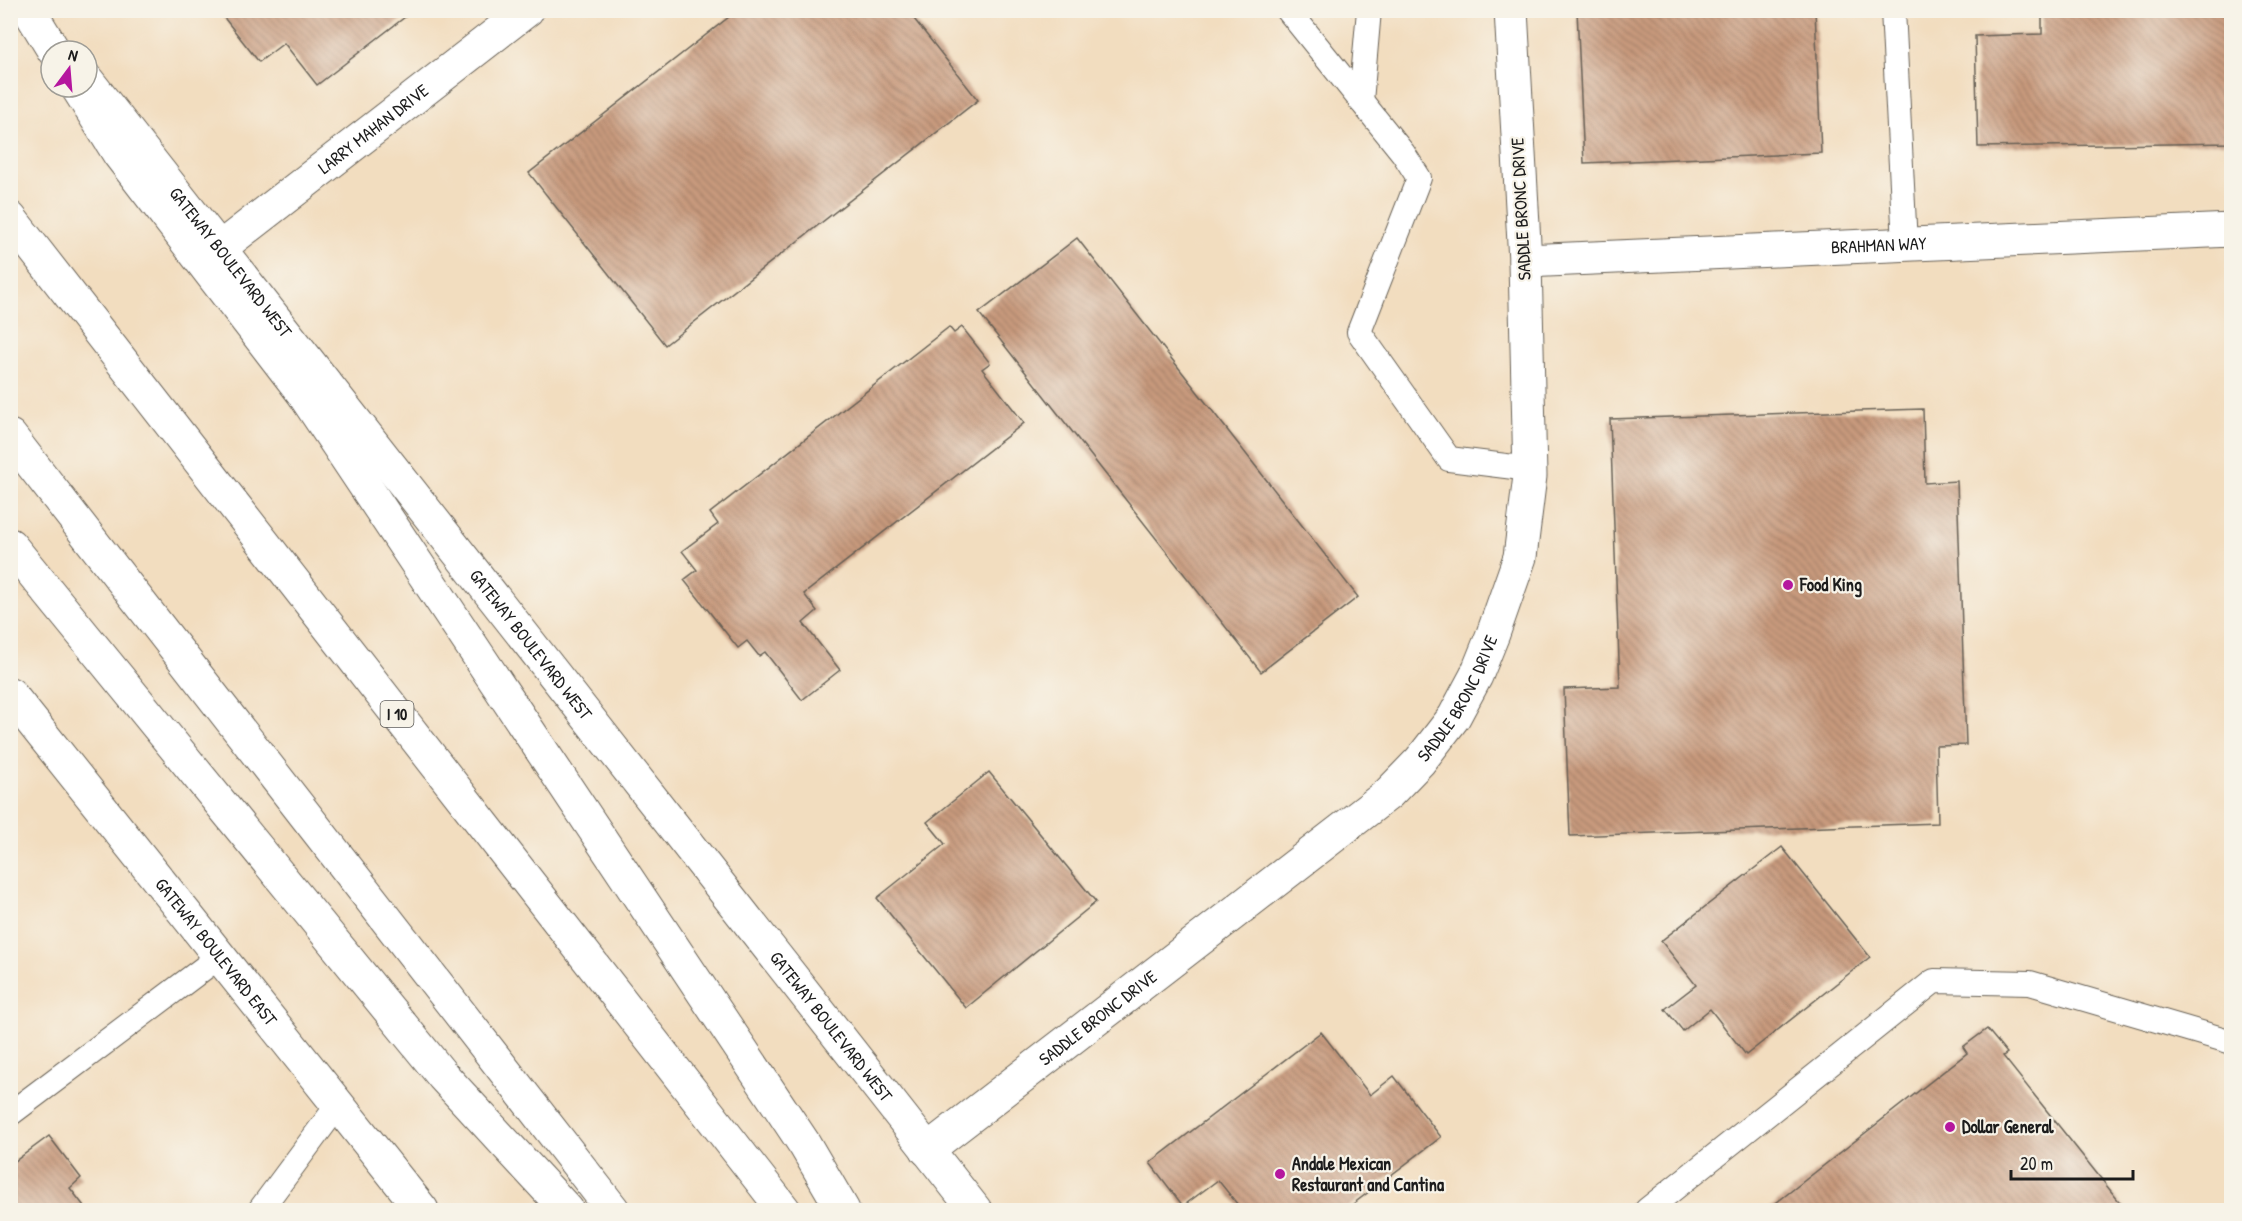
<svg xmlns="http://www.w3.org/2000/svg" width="2242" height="1221" viewBox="0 0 2242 1221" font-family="'Patrick Hand',sans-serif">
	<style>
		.building { fill: url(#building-back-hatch) }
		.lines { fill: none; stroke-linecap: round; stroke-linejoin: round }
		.lane-casing { stroke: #676055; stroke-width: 26 }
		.street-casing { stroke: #676055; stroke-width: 35 }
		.secondary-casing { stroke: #676055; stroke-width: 35 }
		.highway-casing { stroke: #676055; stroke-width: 35 }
		.lane { stroke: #fff; stroke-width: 24 }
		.street { stroke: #fff; stroke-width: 33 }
		.secondary { stroke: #fff; stroke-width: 33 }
		.highway { stroke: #fff; stroke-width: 33 }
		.poi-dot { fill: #b5179e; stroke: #f7f3e8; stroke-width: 2 }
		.labels { text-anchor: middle; stroke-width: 4.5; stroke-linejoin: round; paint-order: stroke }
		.shield { fill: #f7f3e8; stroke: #5e5c59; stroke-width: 1.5 }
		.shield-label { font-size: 16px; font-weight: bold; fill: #1c1c1c }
		.street-label { font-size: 18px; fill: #1c1c1c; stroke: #f7f3e8 }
		.poi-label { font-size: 18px; font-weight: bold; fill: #1c1c1c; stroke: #f7f3e8; text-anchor: start }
	</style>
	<defs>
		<pattern id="building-back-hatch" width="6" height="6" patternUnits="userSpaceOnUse" patternTransform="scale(1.5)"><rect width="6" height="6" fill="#c89a7d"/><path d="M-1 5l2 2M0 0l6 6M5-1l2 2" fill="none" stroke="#a27d66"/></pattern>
	</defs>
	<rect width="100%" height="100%" fill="#f7f3e8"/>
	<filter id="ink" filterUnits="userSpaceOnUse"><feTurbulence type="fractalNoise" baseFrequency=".0167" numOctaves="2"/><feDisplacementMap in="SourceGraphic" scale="12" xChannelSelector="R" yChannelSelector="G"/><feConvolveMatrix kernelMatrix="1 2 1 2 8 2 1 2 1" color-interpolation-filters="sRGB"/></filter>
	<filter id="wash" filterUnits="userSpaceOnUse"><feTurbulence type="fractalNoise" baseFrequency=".008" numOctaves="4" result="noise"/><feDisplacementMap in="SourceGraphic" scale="24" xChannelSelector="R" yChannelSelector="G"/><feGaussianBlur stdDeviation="1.35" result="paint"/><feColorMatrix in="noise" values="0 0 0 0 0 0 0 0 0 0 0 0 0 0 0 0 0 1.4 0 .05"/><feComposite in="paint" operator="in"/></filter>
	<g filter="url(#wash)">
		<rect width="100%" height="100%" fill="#f2ddbf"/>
		<g id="blocks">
			<g class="building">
				<polygon points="218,10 414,10 317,85 284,43 259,62"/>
				<polygon points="738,10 907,10 978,100 665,345 529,173"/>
				<polygon points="1577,10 1815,10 1821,153 1584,163"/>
				<polygon points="2042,10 2232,10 2232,143 1978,147 1975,36 2042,34"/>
				<polygon points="1077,238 1358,597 1261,672 979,313"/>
				<polygon points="949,327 954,333 962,327 990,363 982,369 1024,423 804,594 817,611 803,623 840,670 802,700 765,652 759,656 747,641 738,648 684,580 697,570 682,551 718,524 710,513"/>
				<polygon points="1923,409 1925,483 1957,481 1966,745 1936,746 1938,823 1570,836 1564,689 1620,687 1610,419"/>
				<polygon points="989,772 1096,902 966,1008 877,898 945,844 927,822"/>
				<polygon points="1782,847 1870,957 1746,1055 1710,1009 1683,1031 1665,1009 1696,985 1661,941"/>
				<polygon points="1987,1029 2007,1053 2003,1056 2126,1210 1767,1210 1967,1053 1963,1047"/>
				<polygon points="1321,1032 1370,1095 1394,1076 1441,1137 1345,1210 1242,1210 1218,1180 1183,1206 1150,1163"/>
				<polygon points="49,1136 81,1178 70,1188 87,1210 10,1210 10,1165"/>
			</g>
		</g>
	</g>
	<g filter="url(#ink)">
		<use href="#blocks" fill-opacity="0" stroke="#676055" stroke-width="1.5"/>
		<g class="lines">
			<defs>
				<g id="lane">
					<polyline points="1288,10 1403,153 1419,178 1359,332 1449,459 1530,469"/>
					<polyline points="1893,10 1905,244"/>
					<polyline points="1361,101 1369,10"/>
					<polyline points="10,1114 220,956"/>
					<polyline points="260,1210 338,1105"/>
					<polyline points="1647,1210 1934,981 2030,983 2232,1042"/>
				</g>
				<g id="street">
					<path id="s1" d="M 220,248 L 527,10"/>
					<path id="s2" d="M 1525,261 L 2232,230"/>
					<path id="s3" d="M 927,1150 L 1388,794 L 1420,761 L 1454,717 L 1476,676 L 1493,634 L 1520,557 L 1530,476 L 1525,261 L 1511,10"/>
				</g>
				<g id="secondary">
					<path id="s4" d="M 87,80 L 975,1210"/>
					<path id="s5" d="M 10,694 L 422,1210"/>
				</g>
				<g id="highway">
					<polyline points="29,10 54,51"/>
					<polyline points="77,87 119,154 303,393 805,1145 843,1210"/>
					<polyline points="10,218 784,1210"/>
					<polyline points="10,436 613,1210"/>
					<polyline points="10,545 443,1076 567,1210"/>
				</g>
			</defs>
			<use href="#lane" class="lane-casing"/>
			<use href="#street" class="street-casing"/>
			<use href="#secondary" class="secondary-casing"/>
			<use href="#highway" class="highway-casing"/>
			<use href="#lane" class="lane"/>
			<use href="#street" class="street"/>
			<use href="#secondary" class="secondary"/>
			<use href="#highway" class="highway"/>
		</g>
	</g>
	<g class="poi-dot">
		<circle cx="1788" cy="585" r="6"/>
		<circle cx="1950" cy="1127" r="6"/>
		<circle cx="1280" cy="1174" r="6"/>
	</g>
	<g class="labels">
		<rect class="shield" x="380.5" y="701" width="33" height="26" rx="4.5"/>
		<g class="shield-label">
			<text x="397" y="720">I 10</text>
		</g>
		<g class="street-label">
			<text dy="6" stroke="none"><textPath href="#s1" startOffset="194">LARRY MAHAN DRIVE</textPath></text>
			<text transform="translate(1521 209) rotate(-93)" y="6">SADDLE BRONC DRIVE</text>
			<text dy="6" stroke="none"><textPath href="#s2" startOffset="354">BRAHMAN WAY</textPath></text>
			<text dy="6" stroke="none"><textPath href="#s4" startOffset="232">GATEWAY BOULEVARD WEST</textPath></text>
			<text dy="6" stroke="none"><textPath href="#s4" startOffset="718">GATEWAY BOULEVARD WEST</textPath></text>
			<text dy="6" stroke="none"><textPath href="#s3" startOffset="702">SADDLE BRONC DRIVE</textPath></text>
			<text dy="6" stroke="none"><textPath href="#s5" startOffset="330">GATEWAY BOULEVARD EAST</textPath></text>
			<text dy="6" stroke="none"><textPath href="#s3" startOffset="216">SADDLE BRONC DRIVE</textPath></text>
			<text dy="6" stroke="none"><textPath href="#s4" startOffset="1204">GATEWAY BOULEVARD WEST</textPath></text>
		</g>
		<g class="poi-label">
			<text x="1800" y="591">Food King</text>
			<text x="1962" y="1133">Dollar General</text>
			<text x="1292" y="1170">Andale Mexican<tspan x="1292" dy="21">Restaurant and Cantina</tspan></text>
		</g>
	</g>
	<rect width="2242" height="1221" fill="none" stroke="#f7f3e8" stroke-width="36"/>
	<g transform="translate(69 69) rotate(16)"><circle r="28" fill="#f7f3e8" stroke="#9f9d96" stroke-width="1.5"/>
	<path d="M0-4.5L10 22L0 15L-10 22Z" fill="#b5179e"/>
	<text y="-9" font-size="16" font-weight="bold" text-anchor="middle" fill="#1c1c1c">N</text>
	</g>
	<path d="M2011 1170v9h122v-9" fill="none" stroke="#1c1c1c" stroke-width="3"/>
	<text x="2020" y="1170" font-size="18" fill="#1c1c1c" stroke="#f7f3e8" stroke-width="4.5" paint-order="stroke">20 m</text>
</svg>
